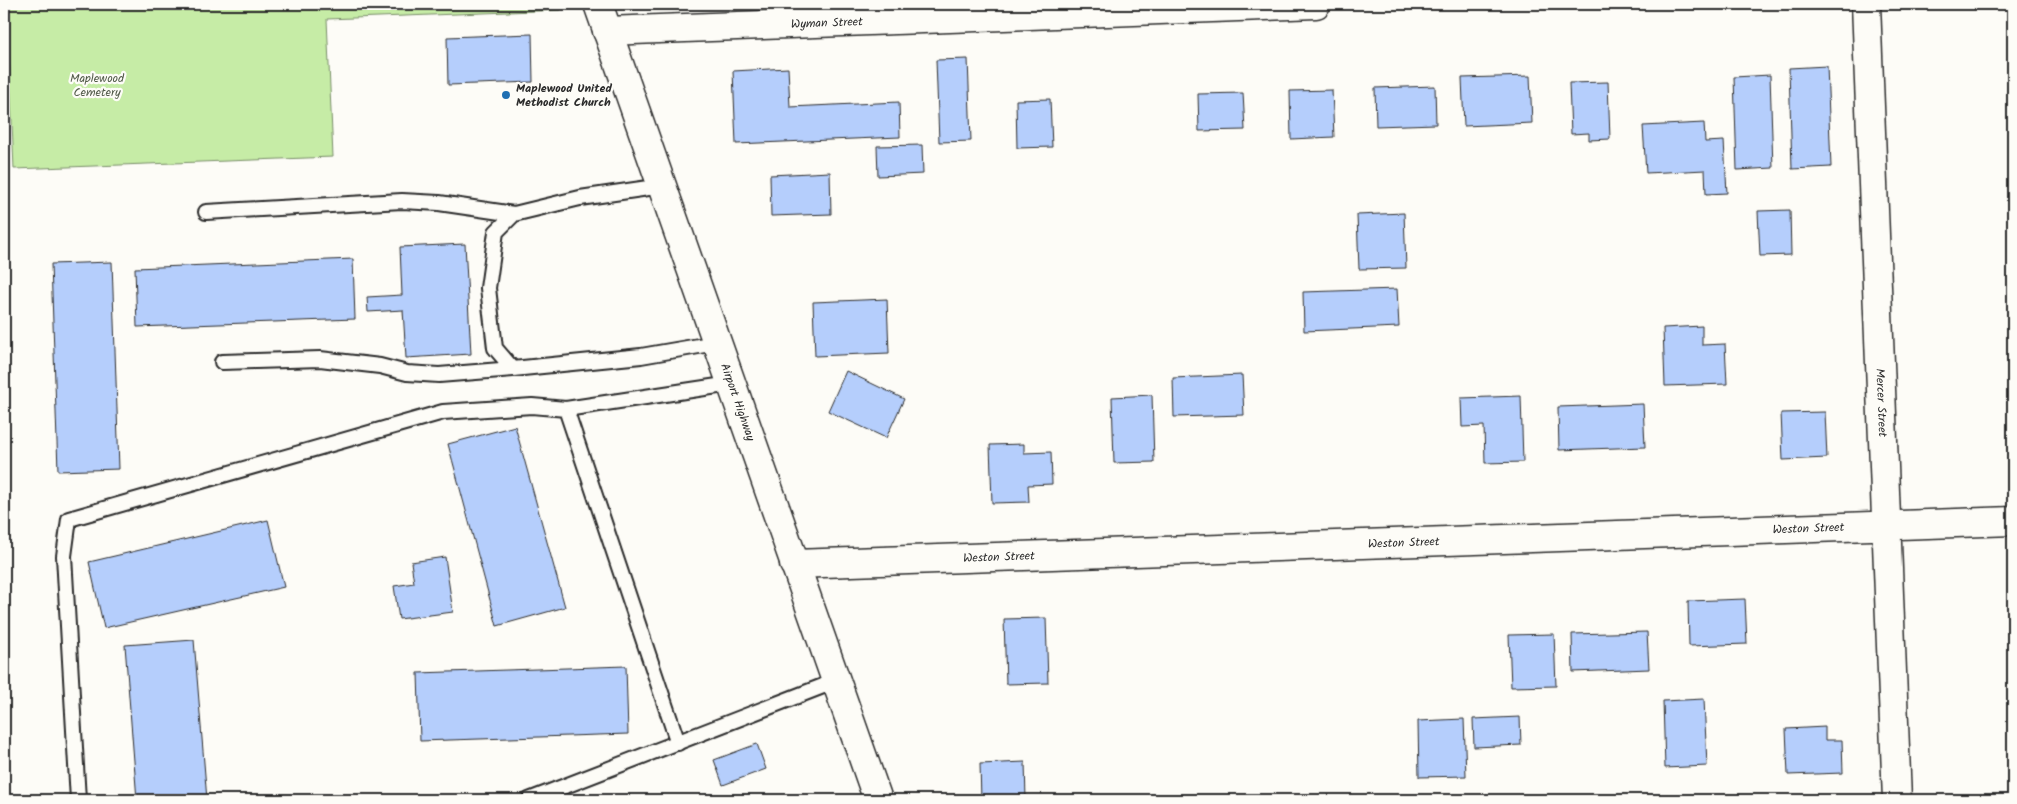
<svg xmlns="http://www.w3.org/2000/svg" width="2017" height="804" viewBox="0 0 2017 804" font-family="Kalam,sans-serif">
	<style>
		.green { fill: #c6eca6; stroke: #788c68 }
		.building { fill: #b5cefc; stroke: #2b2b2b }
		.lines { fill: none; stroke-linecap: round; stroke-linejoin: round }
		.lane-casing { stroke: #2b2b2b; stroke-width: 18 }
		.street-casing { stroke: #2b2b2b; stroke-width: 31 }
		.primary-casing { stroke: #2b2b2b; stroke-width: 31 }
		.lane { stroke: #fdfcf7; stroke-width: 14 }
		.street { stroke: #fdfcf7; stroke-width: 28 }
		.primary { stroke: #fdfcf7; stroke-width: 28 }
		.poi-dot { fill: #1f6fb2; stroke: #fdfcf7; stroke-width: 2 }
		.labels { text-anchor: middle; stroke-width: 4.5; stroke-linejoin: round; paint-order: stroke }
		.street-label { font-size: 12px; fill: #2b2b2b; stroke: #fdfcf7 }
		.park-label { font-size: 12px; fill: #525b4a; stroke: #fdfcf7 }
		.poi-label { font-size: 12px; font-weight: bold; fill: #2b2b2b; stroke: #fdfcf7; text-anchor: start }
	</style>
	<rect width="100%" height="100%" fill="#fdfcf7"/>
	<filter id="ink" filterUnits="userSpaceOnUse"><feTurbulence type="fractalNoise" baseFrequency=".02" numOctaves="2"/><feDisplacementMap in="SourceGraphic" scale="10" xChannelSelector="R" yChannelSelector="G"/><feConvolveMatrix kernelMatrix="1 2 1 2 8 2 1 2 1" color-interpolation-filters="sRGB"/></filter>
	<g filter="url(#ink)">
		<polygon class="green" points="7,4 559,4 561,10 327,19 333,157 14,169"/>
		<g class="building">
			<polygon points="532,34 533,82 448,85 447,37"/>
			<polygon points="968,59 971,141 939,142 936,60"/>
			<polygon points="1827,66 1831,167 1792,169 1789,68"/>
			<polygon points="788,68 790,107 899,102 900,137 736,144 733,71"/>
			<polygon points="1770,75 1773,168 1737,170 1734,77"/>
			<polygon points="1530,76 1532,123 1464,126 1462,78"/>
			<polygon points="1608,82 1610,139 1589,140 1589,133 1571,134 1569,83"/>
			<polygon points="1435,86 1436,124 1376,126 1375,88"/>
			<polygon points="1332,90 1334,137 1291,139 1290,91"/>
			<polygon points="1243,93 1245,130 1199,131 1198,94"/>
			<polygon points="1050,99 1052,147 1017,148 1016,100"/>
			<polygon points="1704,123 1705,142 1724,141 1727,193 1706,194 1705,170 1646,173 1643,126"/>
			<polygon points="922,145 923,174 878,176 877,146"/>
			<polygon points="830,172 831,214 771,216 770,175"/>
			<polygon points="1790,210 1791,255 1760,256 1758,211"/>
			<polygon points="1404,213 1406,268 1359,269 1357,215"/>
			<polygon points="465,244 471,354 406,358 403,310 368,312 367,297 402,295 400,247"/>
			<polygon points="353,259 355,319 137,327 135,268"/>
			<polygon points="112,262 119,469 58,471 51,264"/>
			<polygon points="1397,289 1399,327 1304,331 1303,292"/>
			<polygon points="887,299 889,353 815,356 813,302"/>
			<polygon points="1702,326 1702,345 1725,344 1727,384 1665,386 1663,328"/>
			<polygon points="846,371 904,399 886,438 828,411"/>
			<polygon points="1242,375 1244,415 1174,417 1173,378"/>
			<polygon points="1152,395 1154,462 1114,463 1112,397"/>
			<polygon points="1521,396 1523,462 1485,463 1484,426 1462,427 1461,398"/>
			<polygon points="1643,404 1645,447 1559,450 1558,407"/>
			<polygon points="1825,412 1827,458 1783,460 1781,413"/>
			<polygon points="515,426 565,607 497,626 448,444"/>
			<polygon points="1024,444 1024,453 1051,452 1052,484 1028,485 1029,502 992,503 990,445"/>
			<polygon points="268,520 284,587 104,628 89,562"/>
			<polygon points="445,557 453,612 399,619 394,586 414,583 411,562"/>
			<polygon points="1745,599 1747,644 1689,646 1688,601"/>
			<polygon points="1046,618 1048,683 1006,684 1004,619"/>
			<polygon points="1647,632 1649,669 1573,672 1572,634"/>
			<polygon points="1554,634 1556,686 1511,687 1509,635"/>
			<polygon points="194,640 207,800 137,800 125,645"/>
			<polygon points="626,666 628,734 420,741 418,673"/>
			<polygon points="1704,699 1707,766 1665,768 1663,701"/>
			<polygon points="1520,717 1521,745 1474,747 1473,719"/>
			<polygon points="1464,719 1466,776 1419,777 1418,721"/>
			<polygon points="1825,727 1825,740 1842,740 1843,773 1788,775 1786,729"/>
			<polygon points="757,744 766,769 723,785 714,760"/>
			<polygon points="1025,762 1026,800 981,800 980,764"/>
		</g>
		<g class="lines">
			<defs>
				<g id="lane">
					<polyline points="818,4 819,23"/>
					<polyline points="662,186 580,198 514,214 496,232 488,288 495,348 513,369 641,356 716,343"/>
					<polyline points="206,212 402,201 439,203 514,214"/>
					<polyline points="222,362 320,359 380,366 407,373 439,375 513,369"/>
					<polyline points="566,409 731,384"/>
					<polyline points="78,800 64,556 69,519 443,412 532,406 566,409 678,743"/>
					<polyline points="529,800 836,681"/>
				</g>
				<g id="street">
					<path id="s1" d="M 1866,4 L 1897,800"/>
					<path id="s2" d="M 607,31 L 1316,4"/>
					<path id="s3" d="M 794,564 L 2013,521"/>
				</g>
				<g id="primary">
					<path id="s4" d="M 598,4 L 878,800"/>
				</g>
			</defs>
			<use href="#lane" class="lane-casing"/>
			<use href="#street" class="street-casing"/>
			<use href="#primary" class="primary-casing"/>
			<use href="#lane" class="lane"/>
			<use href="#street" class="street"/>
			<use href="#primary" class="primary"/>
		</g>
	</g>
	<circle class="poi-dot" cx="506" cy="95" r="5"/>
	<g class="labels">
		<g class="street-label">
			<text dy="4" stroke="none"><textPath href="#s2" startOffset="220">Wyman Street</textPath></text>
			<text dy="4" stroke="none"><textPath href="#s4" startOffset="422">Airport Highway</textPath></text>
			<text dy="4" stroke="none"><textPath href="#s1" startOffset="399">Mercer Street</textPath></text>
			<text dy="4" stroke="none"><textPath href="#s3" startOffset="1015">Weston Street</textPath></text>
			<text dy="4" stroke="none"><textPath href="#s3" startOffset="610">Weston Street</textPath></text>
			<text dy="4" stroke="none"><textPath href="#s3" startOffset="205">Weston Street</textPath></text>
		</g>
		<g class="park-label">
			<text x="97" y="82">Maplewood<tspan x="97" dy="14">Cemetery</tspan></text>
		</g>
		<g class="poi-label">
			<text x="516" y="92">Maplewood United<tspan x="516" dy="14">Methodist Church</tspan></text>
		</g>
	</g>
	<rect width="2017" height="804" fill="none" stroke="#fdfcf7" stroke-width="20"/>
	<rect x="10" y="10" width="1997" height="784" fill="none" stroke="#2b2b2b" stroke-width="2" filter="url(#ink)"/>
</svg>
